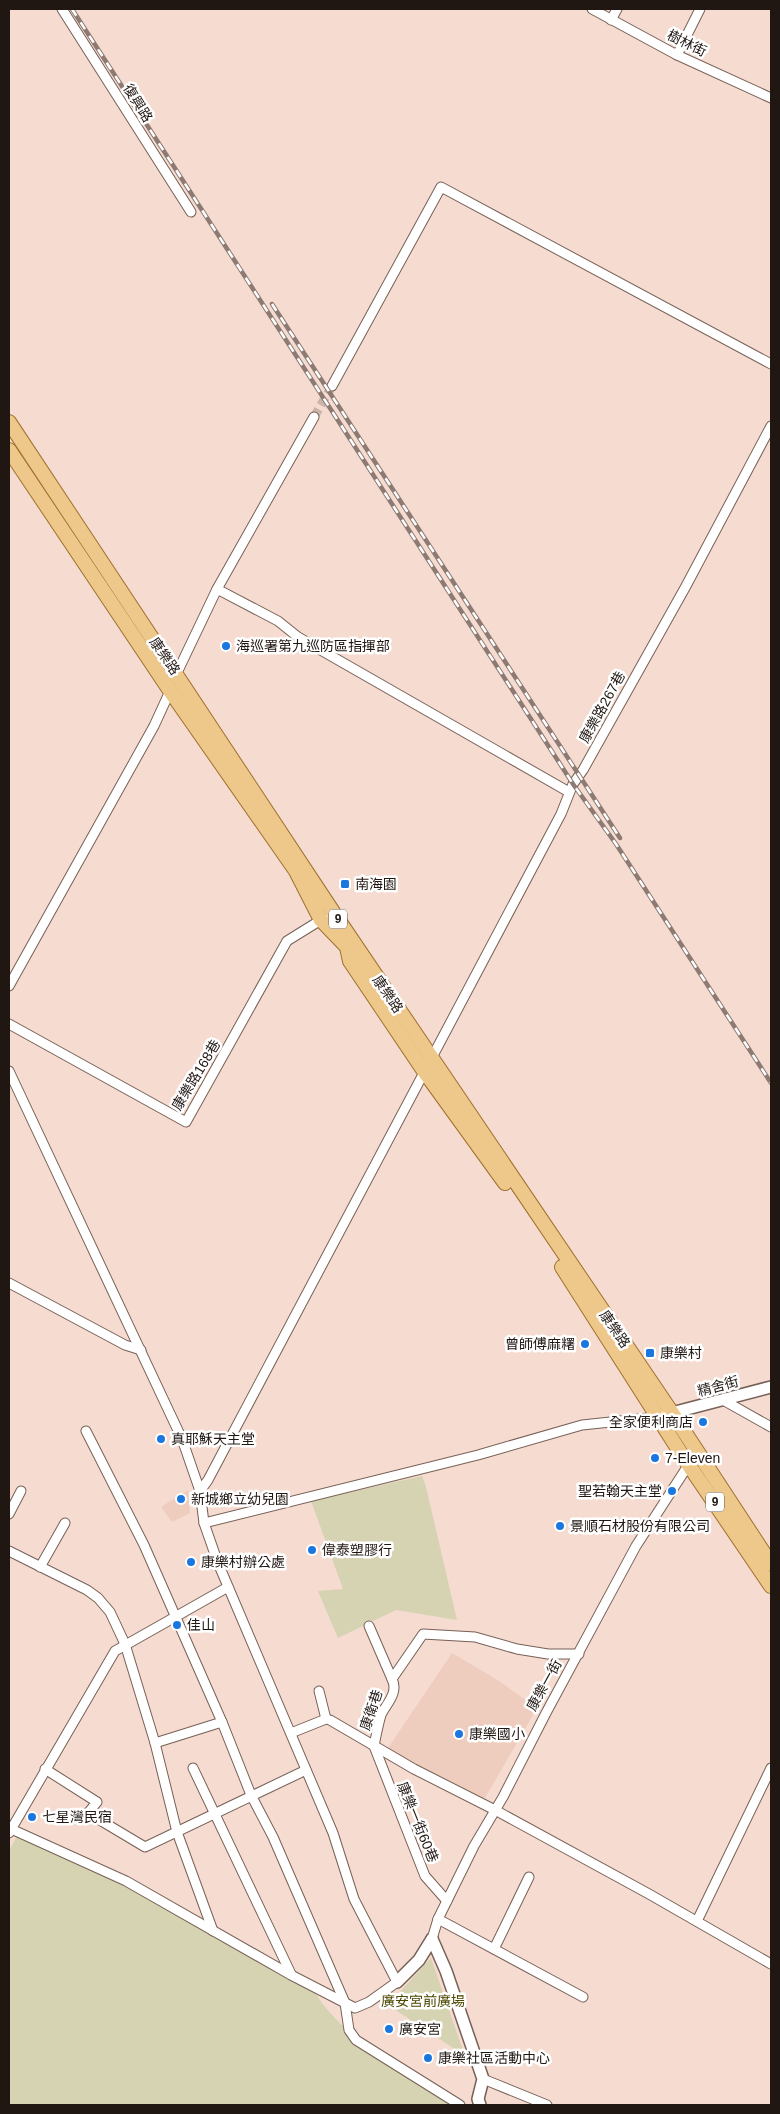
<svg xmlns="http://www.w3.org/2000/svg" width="780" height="2114" viewBox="0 0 780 2114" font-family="Helvetica,'Noto Sans TC',sans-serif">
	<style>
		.built { fill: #efcdbe }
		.green { fill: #d5d3b2 }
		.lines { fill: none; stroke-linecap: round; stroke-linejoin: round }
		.minor-tunnel { stroke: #cbb4aa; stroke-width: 9; stroke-dasharray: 9 4.5; stroke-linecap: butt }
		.minor-casing { stroke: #776056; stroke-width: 11 }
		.tertiary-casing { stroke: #776056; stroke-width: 14 }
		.primary-casing { stroke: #9f712e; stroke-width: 16 }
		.minor { stroke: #fff; stroke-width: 9 }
		.tertiary { stroke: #fff; stroke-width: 11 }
		.primary { stroke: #eec78a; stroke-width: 14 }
		.rail-casing { stroke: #8c7a73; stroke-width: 4.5 }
		.rail { stroke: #fff; stroke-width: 2.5; stroke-dasharray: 8; stroke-linecap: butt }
		.poi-dot { fill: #1b77e0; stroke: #fff; stroke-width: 2 }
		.labels { text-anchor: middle; stroke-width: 5; stroke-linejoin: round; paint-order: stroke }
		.shield { fill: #fff; stroke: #635d5a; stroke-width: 1 }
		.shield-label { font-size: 12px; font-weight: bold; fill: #201713 }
		.street-label { font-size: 14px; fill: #201713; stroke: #fff }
		.poi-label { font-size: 14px; fill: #201713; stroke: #fff; text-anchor: start }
		.park-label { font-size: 14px; fill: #4d4700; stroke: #fff }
	</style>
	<rect width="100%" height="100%" fill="#f6dbd0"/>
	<g class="built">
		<polygon points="188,1490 190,1513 172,1522 161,1507"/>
		<polygon points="452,1653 496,1679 537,1708 481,1805 386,1751"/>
	</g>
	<g class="green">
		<polygon points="422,1476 426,1487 457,1620 396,1610 338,1638 318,1591 343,1589 311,1501"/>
		<path d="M 25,1829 L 312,1987 C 339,2040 417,2075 467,2105 L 9,2105 L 9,1851 L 18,1834 Z"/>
		<polygon points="431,1958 465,2056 388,2005"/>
	</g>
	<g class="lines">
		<polyline class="minor-tunnel" points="314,417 332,386"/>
		<defs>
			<g id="minor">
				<polyline points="62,9 191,212"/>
				<polyline points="592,9 677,55 771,98"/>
				<polyline points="611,20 617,9"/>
				<polyline points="677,55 700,9"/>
				<polyline points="332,386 441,187 771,364"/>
				<polyline points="217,589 278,621 298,637 569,792"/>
				<polyline points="175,677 217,589 314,417"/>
				<polyline points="9,986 154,726 171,689"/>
				<polyline points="9,1024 186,1122 287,941 324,918"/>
				<polyline points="9,1071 182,1439 200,1491 204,1523 218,1563 333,1833 354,1899 397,1982 369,2002 355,2008 291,1975 126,1881 9,1828"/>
				<polyline points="9,1283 125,1345 141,1350"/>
				<polyline points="723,1400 771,1427"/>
				<polyline points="86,1431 144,1545 222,1722 251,1795 273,1837 345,2003 349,2030 356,2040 460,2105"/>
				<path d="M 200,1491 L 208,1480 C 325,1258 444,1037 561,814 L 573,784 L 583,770 L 686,586 L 771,426"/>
				<polyline points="9,1514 21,1491"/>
				<polyline points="204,1523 478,1455 582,1425 658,1417"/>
				<polyline points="9,1551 87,1590 98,1598 110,1612 125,1644 155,1743 177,1832 213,1931"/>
				<polyline points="40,1567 65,1523"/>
				<polyline points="369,1626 392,1679"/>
				<polyline points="319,1691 326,1719"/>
				<polyline points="291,1733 326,1719 330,1720 414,1769 495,1810 649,1894 771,1964"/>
				<polyline points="155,1743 222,1722"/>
				<path d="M 374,1746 C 376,1736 378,1725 381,1715 C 386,1704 399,1693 392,1679 L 423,1634 L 475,1637 L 517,1649 L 548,1654 L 579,1654"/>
				<polyline points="374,1746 425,1876 447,1901"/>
				<polyline points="193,1768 291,1974"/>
				<polyline points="45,1769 97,1802 88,1813 145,1847 306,1770"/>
				<polyline points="9,1833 115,1651 228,1587"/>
				<polyline points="438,1919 583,1997"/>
				<polyline points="697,1921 771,1768"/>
				<polyline points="432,1939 438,1919 474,1846 503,1797 546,1713 636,1546 691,1461"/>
				<polyline points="494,1949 529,1877"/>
				<polyline points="483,2079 547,2105"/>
			</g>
			<g id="tertiary">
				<polyline points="664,1415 771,1387"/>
				<polyline points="432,1939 446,1971 483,2079 478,2099 480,2105"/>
				<polyline points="397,1982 419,1960 432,1939"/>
			</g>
			<g id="primary">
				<polyline points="9,422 333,912 672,1413 771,1564"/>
				<polyline points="9,450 171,692 296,871 321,920 347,947 350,961 424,1071 505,1183"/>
				<polyline points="562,1267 682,1455 771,1586"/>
			</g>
		</defs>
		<use href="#minor" class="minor-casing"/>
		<use href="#tertiary" class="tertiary-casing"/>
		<use href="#primary" class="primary-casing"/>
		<use href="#minor" class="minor"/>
		<use href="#tertiary" class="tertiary"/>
		<use href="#primary" class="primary"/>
		<defs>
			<g id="rail">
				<polyline points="72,9 573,784 616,844 771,1083"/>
				<polyline points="272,304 620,838"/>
			</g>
		</defs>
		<use href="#rail" class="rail-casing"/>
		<use href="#rail" class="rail"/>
	</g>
	<g class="poi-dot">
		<circle cx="226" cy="646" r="5"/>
		<rect x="340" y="879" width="10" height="10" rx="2.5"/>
		<circle cx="585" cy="1344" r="5"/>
		<rect x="645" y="1348" width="10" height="10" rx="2.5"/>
		<circle cx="703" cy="1422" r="5"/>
		<circle cx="161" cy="1439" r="5"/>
		<circle cx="655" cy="1458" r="5"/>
		<circle cx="672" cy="1491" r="5"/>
		<circle cx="181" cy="1499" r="5"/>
		<circle cx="560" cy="1526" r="5"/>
		<circle cx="312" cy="1550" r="5"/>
		<circle cx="191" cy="1562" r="5"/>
		<circle cx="177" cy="1625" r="5"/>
		<circle cx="459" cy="1734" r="5"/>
		<circle cx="32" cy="1817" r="5"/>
		<circle cx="389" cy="2029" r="5"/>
		<circle cx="428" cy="2058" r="5"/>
	</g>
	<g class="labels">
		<g class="shield">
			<rect x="329" y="909.5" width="18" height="19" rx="4"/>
			<rect x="706" y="1492.5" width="18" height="19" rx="4"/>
		</g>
		<g class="shield-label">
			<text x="338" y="923">9</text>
			<text x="715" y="1506">9</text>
		</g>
		<g class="street-label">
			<text transform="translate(687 43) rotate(26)" y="5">樹林街</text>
			<text transform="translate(138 103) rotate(58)" y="5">復興路</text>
			<text transform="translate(165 656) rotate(56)" y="5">康樂路</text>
			<text transform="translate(602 707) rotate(-61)" y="5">康樂路267巷</text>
			<text transform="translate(388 994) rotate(56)" y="5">康樂路</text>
			<text transform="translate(196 1075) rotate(-59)" y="5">康樂路168巷</text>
			<text transform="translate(615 1329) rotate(56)" y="5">康樂路</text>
			<text transform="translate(718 1386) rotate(-15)" y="5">精舍街</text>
			<text transform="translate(544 1685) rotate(-61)" y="5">康樂一街</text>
			<text transform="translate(371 1710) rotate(-71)" y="5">康衛巷</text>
			<text transform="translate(418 1822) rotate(68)" y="5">康樂一街60巷</text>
		</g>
		<g class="poi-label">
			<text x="236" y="651">海巡署第九巡防區指揮部</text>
			<text x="355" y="889">南海園</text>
			<text x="575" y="1349" text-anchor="end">曾師傅麻糬</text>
			<text x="660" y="1358">康樂村</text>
			<text x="693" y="1427" text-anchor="end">全家便利商店</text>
			<text x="171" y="1444">真耶穌天主堂</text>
			<text x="665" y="1463">7-Eleven</text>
			<text x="662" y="1496" text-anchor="end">聖若翰天主堂</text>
			<text x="191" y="1504">新城鄉立幼兒園</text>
			<text x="570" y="1531">景順石材股份有限公司</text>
			<text x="322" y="1555">偉泰塑膠行</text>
			<text x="201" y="1567">康樂村辦公處</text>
			<text x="187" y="1630">佳山</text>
			<text x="469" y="1739">康樂國小</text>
			<text x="42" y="1822">七星灣民宿</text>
			<text x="399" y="2034">廣安宮</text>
			<text x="438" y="2063">康樂社區活動中心</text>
		</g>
		<g class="park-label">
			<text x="423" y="2006">廣安宮前廣場</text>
		</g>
	</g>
	<rect width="780" height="2114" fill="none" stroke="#201713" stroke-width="20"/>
</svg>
